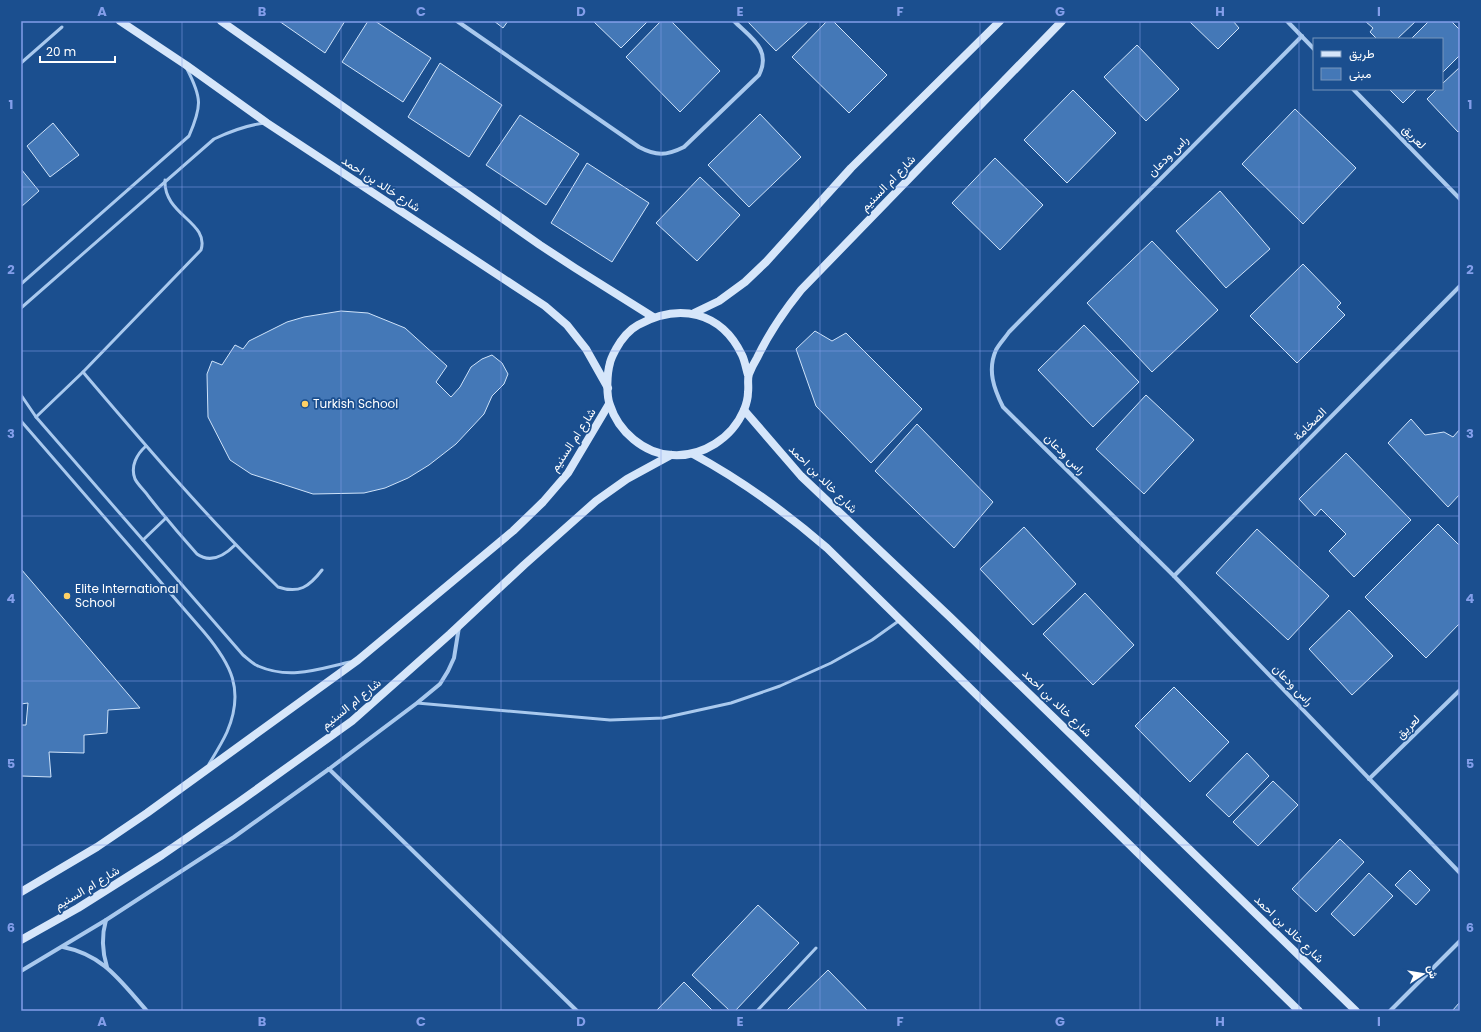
<svg xmlns="http://www.w3.org/2000/svg" width="1481" height="1032" viewBox="0 0 1481 1032" font-family="Poppins,Vazirmatn,sans-serif">
	<style>
		.building { fill: #4478b7; stroke: #cfe3fa }
		.lines { fill: none; stroke-linecap: round; stroke-linejoin: round }
		.lane { stroke: #a9c9ee; stroke-width: 3 }
		.street { stroke: #a9c9ee; stroke-width: 4 }
		.secondary { stroke: #d6e6fa; stroke-width: 8 }
		.grid { fill: none; stroke: #839eea; stroke-width: 1; stroke-opacity: 0.55 }
		.poi-dot { fill: #ffd166; stroke: #1b4f8f; stroke-width: 1.5 }
		.labels { text-anchor: middle; stroke-width: 3.5; stroke-linejoin: round; paint-order: stroke }
		.street-label { font-size: 12px; fill: #fff; stroke: #1b4f8f }
		.poi-label { font-size: 12px; fill: #fff; stroke: #1b4f8f; text-anchor: start }
		.neatline { fill: none; stroke: #839eea; stroke-width: 1.5 }
		.grid-label { font-size: 13px; text-anchor: middle; font-weight: bold; fill: #839eea }
	</style>
	<rect width="100%" height="100%" fill="#1b4f8f"/>
	<g class="building">
		<polygon points="279,21 345,21 325,53"/>
		<polygon points="368,21 375,21 431,58 403,102 342,62"/>
		<polygon points="494,21 508,21 503,28"/>
		<polygon points="593,21 648,21 621,48"/>
		<polygon points="661,21 671,21 720,71 680,112 626,57"/>
		<polygon points="747,21 809,21 776,51"/>
		<polygon points="827,21 833,21 887,75 849,113 792,57"/>
		<polygon points="1189,21 1233,21 1239,28 1218,49"/>
		<polygon points="1365,21 1416,21 1397,39 1377,39 1370,32 1373,28"/>
		<polygon points="1429,21 1451,21 1460,30 1460,55 1442,73 1442,39 1411,39"/>
		<polygon points="1137,45 1179,89 1146,121 1104,77"/>
		<polygon points="440,63 502,105 469,157 408,117"/>
		<polygon points="1460,67 1460,130 1458,132 1427,99 1437,89 1442,89 1442,84"/>
		<polygon points="1391,89 1417,89 1403,103 1390,90"/>
		<polygon points="1073,90 1116,133 1067,183 1024,140"/>
		<polygon points="1295,109 1356,168 1303,224 1242,164"/>
		<polygon points="760,114 801,157 749,207 708,165"/>
		<polygon points="520,115 579,154 546,205 486,165"/>
		<polygon points="53,123 79,155 50,177 27,146"/>
		<polygon points="995,158 1043,205 1000,250 952,203"/>
		<polygon points="587,163 649,203 612,262 551,223"/>
		<polygon points="21,169 39,191 21,207"/>
		<polygon points="700,177 740,215 697,261 656,223"/>
		<polygon points="1220,191 1270,249 1226,288 1176,231"/>
		<polygon points="1152,241 1218,310 1152,372 1087,303"/>
		<polygon points="1303,264 1341,303 1337,307 1345,315 1297,363 1250,316"/>
		<polygon points="341,311 368,313 405,328 447,366 436,382 451,397 460,387 471,367 482,359 492,355 502,363 508,374 504,384 492,396 484,414 456,444 429,465 408,478 385,488 364,493 313,494 251,474 230,460 208,417 207,374 212,361 222,365 235,345 243,349 249,341 287,322 304,317"/>
		<polygon points="1084,325 1139,382 1093,427 1038,370"/>
		<polygon points="815,331 832,341 846,333 922,409 871,463 816,406 796,349"/>
		<polygon points="1146,395 1194,440 1144,494 1096,449"/>
		<polygon points="1411,419 1425,435 1444,432 1453,437 1460,429 1460,494 1448,507 1388,443"/>
		<polygon points="917,424 993,502 954,548 875,471"/>
		<polygon points="1346,453 1411,520 1354,577 1329,551 1346,534 1321,509 1315,516 1299,499"/>
		<polygon points="1438,524 1460,546 1460,623 1426,658 1365,597"/>
		<polygon points="1024,527 1076,584 1033,625 980,569"/>
		<polygon points="1257,529 1329,596 1288,640 1216,573"/>
		<polygon points="21,569 140,708 108,710 107,733 84,735 84,753 49,752 51,777 21,776 21,725 26,725 28,703 21,704"/>
		<polygon points="1085,593 1134,645 1093,685 1043,634"/>
		<polygon points="1349,610 1393,656 1352,695 1309,649"/>
		<polygon points="1174,687 1229,742 1190,782 1135,726"/>
		<polygon points="1247,753 1269,776 1229,817 1206,795"/>
		<polygon points="1273,781 1298,805 1258,846 1233,822"/>
		<polygon points="1340,839 1364,862 1316,912 1292,889"/>
		<polygon points="1410,870 1430,890 1416,905 1395,885"/>
		<polygon points="1369,873 1393,896 1354,936 1331,914"/>
		<polygon points="758,905 799,943 735,1011 730,1011 692,975"/>
		<polygon points="828,970 868,1011 786,1011"/>
		<polygon points="684,982 713,1011 656,1011"/>
		<polygon points="1460,1002 1460,1011 1452,1011"/>
	</g>
	<g class="lines">
		<g class="lane">
			<polyline points="21,63 62,27"/>
			<path d="M 21,284 L 189,136 C 202,106 202,98 187,69"/>
			<path d="M 21,308 L 214,139 C 231,131 246,125 265,123"/>
			<path d="M 83,372 C 146,446 208,519 278,587 C 299,594 309,587 322,570"/>
			<path d="M 21,395 L 36,417 L 243,655 C 248,659 253,664 258,666 C 290,680 319,669 350,662"/>
			<path d="M 36,417 L 83,372 L 201,250 C 210,222 163,215 165,180"/>
			<path d="M 21,421 L 204,632 C 231,664 245,690 227,732 C 222,743 215,754 209,764"/>
			<path d="M 146,446 C 137,454 130,466 135,479 C 138,485 145,491 149,497 C 164,516 180,535 197,554 C 211,564 224,556 235,545"/>
			<polyline points="143,540 166,518"/>
			<polyline points="417,703 610,720 663,718 731,703 780,686 831,663 872,640 900,620"/>
			<polyline points="757,1011 816,948"/>
		</g>
		<g class="street">
			<path d="M 457,21 L 639,147 C 656,156 666,156 684,147 L 759,75 C 772,49 750,37 734,21"/>
			<polyline points="1287,21 1314,49"/>
			<path d="M 1302,36 L 1009,332 C 1005,338 999,344 996,350 C 987,370 994,389 1003,407 L 1174,576 L 1460,873"/>
			<polyline points="1353,89 1460,199"/>
			<polyline points="1174,576 1460,286"/>
			<polyline points="329,769 577,1011"/>
			<polyline points="1369,779 1460,690"/>
			<path d="M 106,920 C 101,937 102,951 107,967"/>
			<path d="M 63,947 C 104,955 121,982 147,1011"/>
			<polyline points="21,971 106,920 234,837 329,769 417,703 440,684 448,671 454,658 459,627"/>
			<polyline points="1390,1011 1460,941"/>
		</g>
		<g class="secondary">
			<polyline points="120,21 186,65 267,123 545,306 567,325 586,349 608,388"/>
			<polyline points="221,21 540,245 575,268 653,317"/>
			<polyline points="694,313 719,301 745,282 766,262 851,168 1000,21"/>
			<path d="M 748,375 C 746,369 745,361 742,355 C 721,311 679,303 638,325 C 629,330 621,340 616,349 C 614,353 611,358 610,363 C 607,373 606,395 610,405 C 618,431 644,454 672,455 C 703,457 732,438 744,410 C 746,405 748,397 748,392 C 749,386 747,380 749,374 C 751,369 754,363 757,358 C 769,333 784,311 801,290 L 1062,21"/>
			<polyline points="744,410 801,476 950,617 1356,1011"/>
			<path d="M 693,454 C 743,481 783,510 827,548 L 1299,1011"/>
			<polyline points="21,892 97,847 147,813 358,660 513,531 543,502 568,473 609,404"/>
			<polyline points="21,940 78,908 162,855 239,802 352,721 450,634 524,565 596,501 627,479 671,455"/>
		</g>
	</g>
	<path class="grid" d="M 182,21 L 182,1011M 341,21 L 341,1011M 501,21 L 501,1011M 661,21 L 661,1011M 820,21 L 820,1011M 980,21 L 980,1011M 1140,21 L 1140,1011M 1299,21 L 1299,1011M 21,187 L 1460,187M 21,351 L 1460,351M 21,516 L 1460,516M 21,681 L 1460,681M 21,845 L 1460,845"/>
	<g class="poi-dot">
		<circle cx="305" cy="404" r="4"/>
		<circle cx="67" cy="596" r="4"/>
	</g>
	<g class="labels">
		<g class="street-label">
			<text transform="translate(1414 137) rotate(46)" y="4">لعريق</text>
			<text transform="translate(1168 156) rotate(-45)" y="4">راس ودعان</text>
			<text transform="translate(888 183) rotate(-46)" y="4">شارع ام السنيم</text>
			<text transform="translate(381 184) rotate(33)" y="4">شارع خالد بن احمد</text>
			<text transform="translate(1310 424) rotate(-45)" y="4">الصخامة</text>
			<text transform="translate(573 440) rotate(-57)" y="4">شارع ام السنيم</text>
			<text transform="translate(1065 454) rotate(45)" y="4">راس ودعان</text>
			<text transform="translate(823 479) rotate(45)" y="4">شارع خالد بن احمد</text>
			<text transform="translate(1293 685) rotate(46)" y="4">راس ودعان</text>
			<text transform="translate(1057 703) rotate(44)" y="4">شارع خالد بن احمد</text>
			<text transform="translate(351 704) rotate(-39)" y="4">شارع ام السنيم</text>
			<text transform="translate(1408 727) rotate(-45)" y="4">لعريق</text>
			<text transform="translate(87 888) rotate(-31)" y="4">شارع ام السنيم</text>
			<text transform="translate(1289 929) rotate(44)" y="4">شارع خالد بن احمد</text>
		</g>
		<g class="poi-label">
			<text x="313" y="408">Turkish School</text>
			<text x="75" y="593">Elite International<tspan x="75" dy="14">School</tspan></text>
		</g>
	</g>
	<rect width="1481" height="1032" fill="none" stroke="#1b4f8f" stroke-width="44"/>
	<rect x="1313" y="38" width="130" height="52" fill="#1b4f8f" stroke="#7695bc"/>
	<rect x="1321" y="51" width="20" height="6" fill="#d6e6fa" stroke="#7695bc"/>
	<text x="1349" y="58" font-size="12" fill="#ffffff">طريق</text>
	<rect x="1321" y="68" width="20" height="12" fill="#4478b7" stroke="#7695bc"/>
	<text x="1349" y="78" font-size="12" fill="#ffffff">مبنى</text>
	<g transform="translate(1423 974) rotate(78)" stroke="#1b4f8f" stroke-width="3" paint-order="stroke">
	<path d="M0-3L7 15L0 10L-7 15Z" fill="#ffffff"/>
	<text y="-6" font-size="11" font-weight="bold" text-anchor="middle" fill="#ffffff">ش</text>
	</g>
	<path d="M40 56v6h75v-6" fill="none" stroke="#ffffff" stroke-width="2"/>
	<text x="46" y="56" font-size="12" fill="#ffffff" stroke="#1b4f8f" stroke-width="3" paint-order="stroke">20 m</text>
	<rect x="22" y="22" width="1437" height="988" class="neatline"/>
	<g class="grid-label">
		<text x="102" y="16">A</text>
		<text x="262" y="16">B</text>
		<text x="421" y="16">C</text>
		<text x="581" y="16">D</text>
		<text x="740" y="16">E</text>
		<text x="900" y="16">F</text>
		<text x="1060" y="16">G</text>
		<text x="1220" y="16">H</text>
		<text x="1379" y="16">I</text>
		<text x="11" y="109">1</text>
		<text x="1470" y="109">1</text>
		<text x="11" y="274">2</text>
		<text x="1470" y="274">2</text>
		<text x="11" y="438">3</text>
		<text x="1470" y="438">3</text>
		<text x="11" y="603">4</text>
		<text x="1470" y="603">4</text>
		<text x="11" y="768">5</text>
		<text x="1470" y="768">5</text>
		<text x="11" y="932">6</text>
		<text x="1470" y="932">6</text>
		<text x="102" y="1026">A</text>
		<text x="262" y="1026">B</text>
		<text x="421" y="1026">C</text>
		<text x="581" y="1026">D</text>
		<text x="740" y="1026">E</text>
		<text x="900" y="1026">F</text>
		<text x="1060" y="1026">G</text>
		<text x="1220" y="1026">H</text>
		<text x="1379" y="1026">I</text>
	</g>
</svg>
